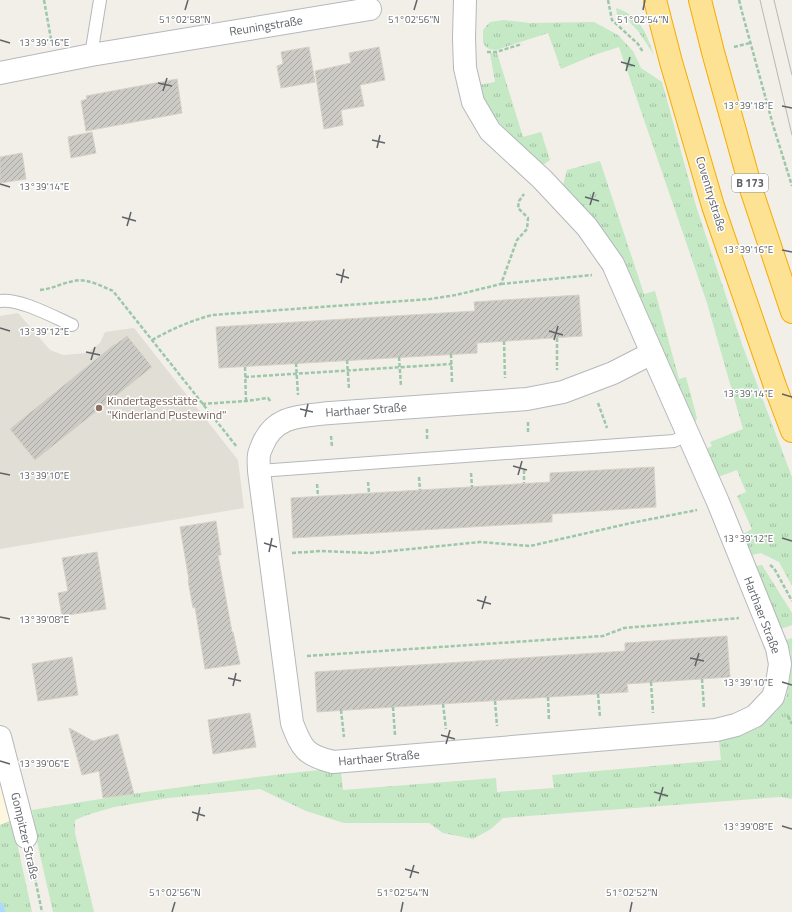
<svg xmlns="http://www.w3.org/2000/svg" width="792" height="912" viewBox="0 0 792 912" font-family="'Titillium Web',sans-serif">
	<style>
		.commercial { fill: #fef7e0 }
		.education { fill: #e1ded6 }
		.grass { fill: url(#grass-tufts) }
		.lines { fill: none; stroke-linecap: round; stroke-linejoin: round }
		.stream { stroke: #aadaff; stroke-width: 7 }
		.building { fill: url(#building-hatch); stroke: #d6d1c6 }
		.lane-casing { stroke: #b5b8bc; stroke-width: 14 }
		.street-casing { stroke: #b5b8bc; stroke-width: 24 }
		.highway-casing { stroke: #f9ab00; stroke-width: 24 }
		.path { stroke: #9cc7a9; stroke-width: 2.5; stroke-dasharray: 4 2; stroke-linecap: butt }
		.lane { stroke: #fff; stroke-width: 12 }
		.street { stroke: #fff; stroke-width: 22 }
		.highway { stroke: #fde293; stroke-width: 22 }
		.tram { stroke: #b6b7b8; stroke-width: 1 }
		.ticks { fill: none; stroke: #5f6368; stroke-width: 1.5 }
		.education-dot { fill: #8d6e63; stroke: #fff; stroke-width: 1.5 }
		.labels { text-anchor: middle; stroke-width: 3; stroke-linejoin: round; paint-order: stroke }
		.shield { fill: #fff; stroke: #8f9295; stroke-width: 1 }
		.shield-label { font-size: 11px; font-weight: bold; fill: #5f6368 }
		.street-label { font-size: 12px; fill: #5f6368; stroke: #fff }
		.education-label { font-size: 12px; fill: #785e54; stroke: #fff; text-anchor: start }
		.ticks-label { font-size: 10px; text-anchor: middle; fill: #5f6368; stroke: #fff; stroke-width: 3; stroke-linejoin: round; paint-order: stroke }
	</style>
	<defs>
		<pattern id="grass-tufts" width="24" height="20" patternUnits="userSpaceOnUse"><rect width="24" height="20" fill="#c5e8c5"/><path d="M3 7l-1-3M5 7V3M7 7l1-3M15 17l-1-3M17 17v-4M19 17l1-3" fill="none" stroke="#a3c0a4"/></pattern>
		<pattern id="building-hatch" width="6" height="6" patternUnits="userSpaceOnUse"><rect width="6" height="6" fill="#cccac5"/><path d="M-1 1l2-2M0 6l6-6M5 7l2-2" fill="none" stroke="#a9a8a4"/></pattern>
	</defs>
	<rect width="100%" height="100%" fill="#f1efe8"/>
	<polygon class="commercial" points="0,774 12,820 0,825"/>
	<polygon class="education" points="18,313 50,350 63,355 87,353 100,343 105,332 134,328 238,460 244,508 0,549 0,316"/>
	<g class="grass">
		<path d="M 616,8 C 641,16 646,33 654,55 L 638,31 L 629,21 L 617,14 Z"/>
		<polygon points="504,20 530,23 594,22 618,35 633,51 641,68 662,82 696,206 743,347 792,477 792,586 779,562 761,553 752,555 743,534 752,529 737,496 746,492 737,470 718,477 706,449 712,446 710,442 743,429 707,303 619,47 594,55 561,69 548,33 496,50 489,49 485,46 483,42 483,30 490,22"/>
		<path d="M 490,53 L 497,53 L 523,137 L 541,132 L 550,160 L 543,165 C 524,147 492,122 483,97 C 481,93 480,89 479,85 L 495,82 Z"/>
		<polygon points="600,161 644,294 655,291 679,379 686,377 697,418 695,423 633,282 620,257 594,218 563,185 567,170"/>
		<polygon points="762,565 792,613 792,625 781,629 756,566"/>
		<path d="M 792,638 L 792,799 L 780,797 L 503,818 L 491,829 L 473,839 L 443,833 L 429,823 L 344,823 L 306,811 L 260,789 L 168,798 L 114,807 L 87,815 L 75,820 L 75,833 L 94,912 L 53,912 L 38,846 L 32,810 C 128,794 224,780 320,770 L 341,772 L 343,790 L 496,778 L 497,792 L 554,788 L 552,775 L 721,760 L 719,741 L 739,736 L 757,728 L 777,711 L 786,698 L 790,679 L 791,654 L 786,640 Z"/>
		<polygon points="12,820 32,912 0,912 0,825"/>
	</g>
	<g class="lines">
		<polyline class="stream" points="0,906 2,912"/>
	</g>
	<g class="building">
		<polygon points="309,47 315,82 281,88 277,66 283,64 281,52"/>
		<polygon points="379,47 385,80 360,85 364,106 341,110 343,125 324,129 315,71 351,63 349,53"/>
		<polygon points="177,79 182,113 86,131 81,101 87,99 86,96"/>
		<polygon points="92,132 96,153 71,158 68,137"/>
		<polygon points="22,153 26,179 0,183 0,157"/>
		<polygon points="579,295 582,336 477,343 477,353 219,368 216,327 475,311 474,302"/>
		<polygon points="127,336 152,367 35,460 10,429 115,344 115,345"/>
		<polygon points="654,467 656,507 552,514 552,522 293,538 291,498 550,482 550,473"/>
		<polygon points="216,521 221,555 218,555 232,632 233,632 240,664 205,669 195,607 193,608 188,580 189,580 180,527"/>
		<polygon points="97,552 106,609 62,616 58,593 68,591 62,558"/>
		<polygon points="727,636 730,677 627,684 628,692 317,712 315,672 625,651 625,643"/>
		<polygon points="72,657 78,695 38,701 32,664"/>
		<polygon points="250,713 256,747 213,754 208,720"/>
		<polygon points="69,728 93,741 118,734 134,794 103,798 99,771 82,775"/>
	</g>
	<g class="lines">
		<defs>
			<g id="lane">
				<polyline points="91,55 100,0"/>
				<path d="M 0,301 C 19,298 54,317 72,325"/>
				<polyline points="259,471 674,441 687,435"/>
			</g>
			<g id="street">
				<polyline points="465,0 464,38 465,68 473,102 490,131 542,179 587,227 613,264 652,353"/>
				<polyline points="0,73 91,55 370,9"/>
				<path d="M 652,353 L 718,502 L 777,648 L 780,664 L 777,683 L 773,697 L 755,716 L 736,725 L 716,730 L 333,762 C 305,755 302,749 292,723 L 259,471 C 259,466 258,460 259,455 C 259,452 261,449 262,446 C 274,415 301,416 330,413 L 527,399 L 563,392 L 613,373 Z"/>
				<polyline points="0,737 26,837"/>
			</g>
			<g id="highway">
				<polyline points="655,0 671,62 713,206 775,386 792,431"/>
				<polyline points="700,0 713,52 752,192 792,312"/>
			</g>
		</defs>
		<use href="#lane" class="lane-casing"/>
		<use href="#street" class="street-casing"/>
		<use href="#highway" class="highway-casing"/>
		<g class="path">
			<polyline points="44,0 51,39"/>
			<polyline points="608,0 612,20 638,44 643,52"/>
			<polyline points="739,0 742,12 773,125 792,186"/>
			<polyline points="734,47 750,43"/>
			<polyline points="487,52 496,52 522,44"/>
			<polyline points="501,284 592,275"/>
			<path d="M 40,290 C 52,289 62,283 74,281 C 87,278 101,286 113,291 L 237,447"/>
			<polyline points="557,338 557,370"/>
			<path d="M 152,340 C 172,329 190,321 212,315 L 430,299 L 456,295 L 501,284 L 517,240 L 527,229 L 528,218 L 518,208 L 519,201 L 524,194"/>
			<polyline points="504,341 505,378"/>
			<polyline points="451,354 452,382"/>
			<polyline points="399,357 401,386"/>
			<polyline points="347,360 349,389"/>
			<polyline points="296,363 298,395"/>
			<polyline points="245,367 246,401"/>
			<polyline points="245,377 452,364"/>
			<polyline points="598,403 607,428"/>
			<polyline points="202,404 246,401 268,398 271,402"/>
			<polyline points="528,422 528,433"/>
			<polyline points="427,429 427,440"/>
			<polyline points="331,436 332,447"/>
			<polyline points="524,470 524,483"/>
			<polyline points="471,473 472,487"/>
			<polyline points="419,477 420,490"/>
			<polyline points="368,482 369,493"/>
			<polyline points="317,484 318,496"/>
			<polyline points="292,553 321,551 371,553 480,542 530,546 631,523 697,510"/>
			<polyline points="770,565 774,568 792,601"/>
			<polyline points="307,656 603,636 624,628 739,618"/>
			<polyline points="702,679 704,708"/>
			<polyline points="651,682 653,713"/>
			<polyline points="598,694 600,717"/>
			<polyline points="548,697 549,721"/>
			<polyline points="495,701 497,726"/>
			<polyline points="443,704 446,729"/>
			<polyline points="393,707 395,735"/>
			<polyline points="341,710 344,737"/>
			<polyline points="788,716 792,724"/>
			<polyline points="31,859 42,912"/>
		</g>
		<use href="#lane" class="lane"/>
		<use href="#street" class="street"/>
		<use href="#highway" class="highway"/>
		<g class="tram">
			<polyline points="760,0 792,135"/>
			<polyline points="774,0 792,75"/>
		</g>
	</g>
	<path class="ticks" d="M 185,10 L 188,0M 414,10 L 417,0M 643,10 L 645,0M 0,40 L 10,43M 621,62 L 635,66M 626,71 L 630,57M 158,83 L 172,86M 163,91 L 167,78M 782,106 L 792,108M 372,140 L 385,143M 377,148 L 380,135M 0,184 L 10,187M 585,197 L 599,201M 590,205 L 594,192M 122,217 L 136,221M 127,226 L 131,212M 782,250 L 792,252M 336,274 L 349,278M 341,283 L 344,269M 0,328 L 10,331M 549,331 L 563,335M 554,340 L 558,326M 86,352 L 100,355M 91,360 L 95,347M 782,394 L 792,397M 300,409 L 313,412M 305,417 L 308,404M 513,466 L 527,470M 0,473 L 10,475M 518,475 L 522,461M 782,538 L 792,541M 264,543 L 277,547M 269,552 L 272,538M 477,600 L 491,604M 482,609 L 486,596M 0,617 L 10,619M 690,658 L 704,661M 695,666 L 699,653M 228,678 L 241,681M 782,682 L 792,685M 233,686 L 236,673M 441,735 L 455,739M 446,744 L 450,730M 0,761 L 10,764M 654,792 L 668,796M 659,801 L 663,787M 192,812 L 205,816M 197,821 L 200,807M 782,826 L 792,829M 405,869 L 419,873M 410,878 L 414,865M 172,912 L 175,902M 401,912 L 403,902M 630,912 L 632,902"/>
	<circle class="education-dot" cx="99" cy="408" r="4"/>
	<g class="labels">
		<rect class="shield" x="732" y="174" width="36" height="18" rx="3"/>
		<g class="shield-label">
			<text x="750" y="187">B 173</text>
		</g>
		<g class="street-label">
			<text transform="translate(266 26) rotate(-9)" y="4">Reuningstraße</text>
			<text transform="translate(711 194) rotate(73)" y="4">Coventrystraße</text>
			<text transform="translate(366 410) rotate(-4)" y="4">Harthaer Straße</text>
			<text transform="translate(762 615) rotate(69)" y="4">Harthaer Straße</text>
			<text transform="translate(379 758) rotate(-5)" y="4">Harthaer Straße</text>
			<text transform="translate(25 836) rotate(77)" y="4">Gompitzer Straße</text>
		</g>
		<g class="education-label">
			<text x="107" y="405">Kindertagesstätte<tspan x="107" dy="14">"Kinderland Pustewind"</tspan></text>
		</g>
	</g>
	<g class="ticks-label">
		<text x="185" y="23">51°02'58"N</text>
		<text x="414" y="23">51°02'56"N</text>
		<text x="643" y="23">51°02'54"N</text>
		<text x="44" y="46">13°39'16"E</text>
		<text x="748" y="109">13°39'18"E</text>
		<text x="44" y="190">13°39'14"E</text>
		<text x="748" y="253">13°39'16"E</text>
		<text x="44" y="335">13°39'12"E</text>
		<text x="748" y="397">13°39'14"E</text>
		<text x="44" y="479">13°39'10"E</text>
		<text x="748" y="542">13°39'12"E</text>
		<text x="44" y="623">13°39'08"E</text>
		<text x="748" y="686">13°39'10"E</text>
		<text x="44" y="767">13°39'06"E</text>
		<text x="748" y="830">13°39'08"E</text>
		<text x="175" y="896">51°02'56"N</text>
		<text x="403" y="896">51°02'54"N</text>
		<text x="632" y="896">51°02'52"N</text>
	</g>
</svg>
